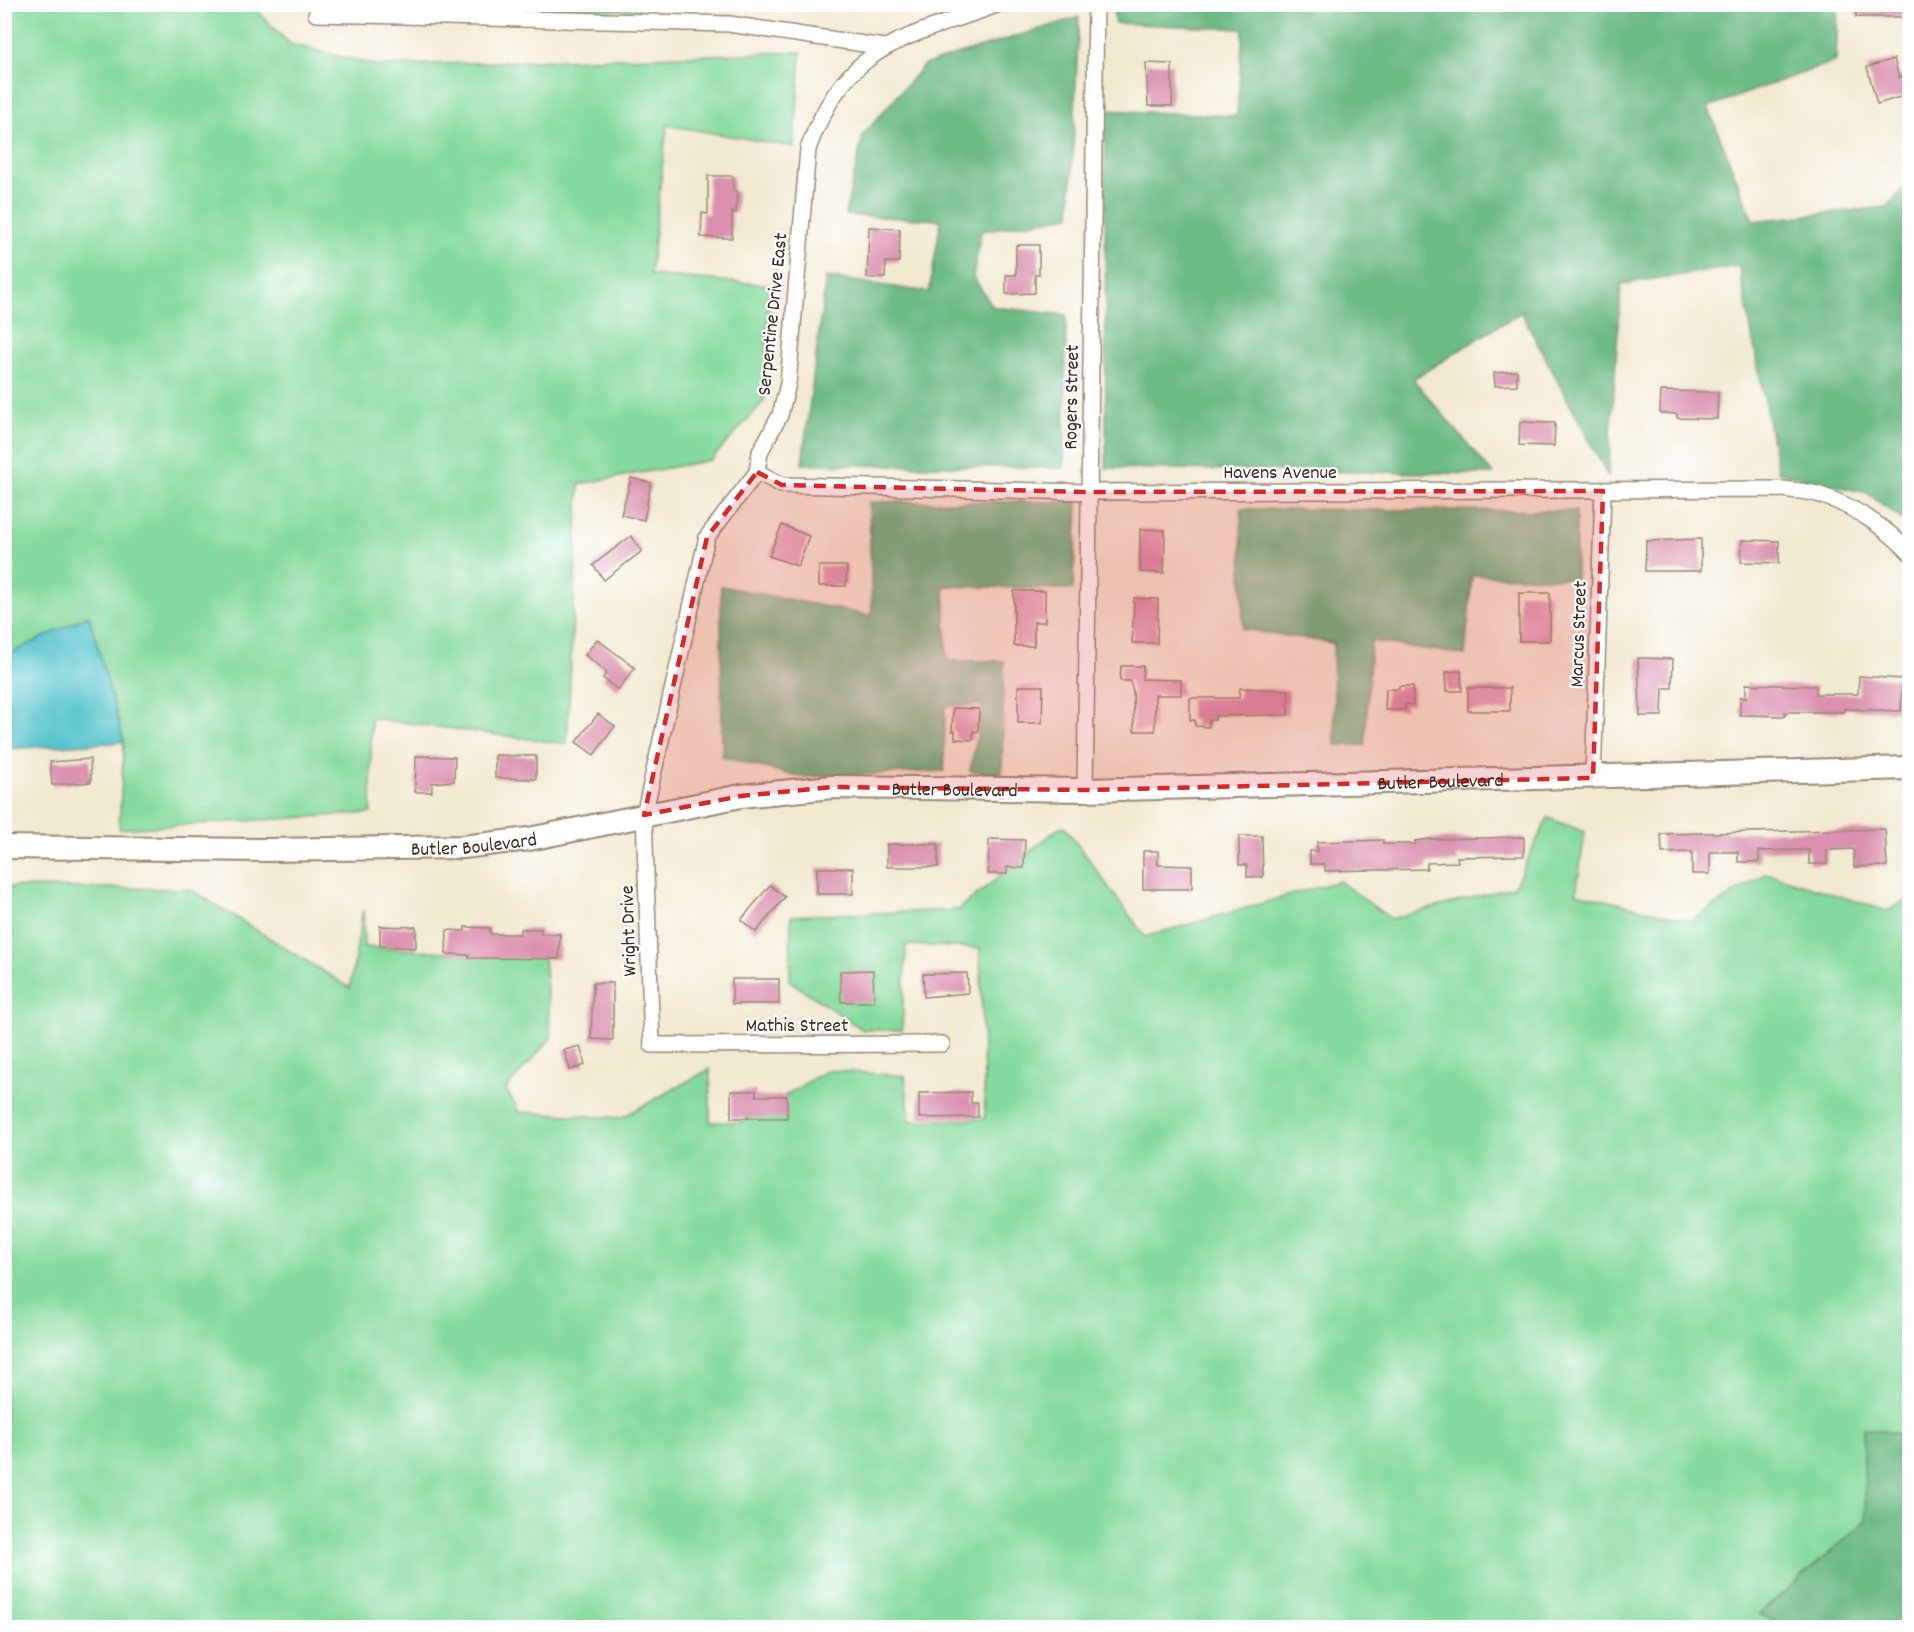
<svg xmlns="http://www.w3.org/2000/svg" width="1914" height="1632" viewBox="0 0 1914 1632" font-family="Dekko,sans-serif">
	<style>
		.green { fill: #85da9d; stroke: #60825e; stroke-width: 1.5 }
		.forest { fill: #6cba84; stroke: #547251; stroke-width: 1.5 }
		.water { fill: #57c4ce; stroke: #497776; stroke-width: 1.5 }
		.building { fill: #da90ae }
		.lines { fill: none; stroke-linecap: round; stroke-linejoin: round }
		.street-casing { stroke: #968a78; stroke-width: 18 }
		.secondary-casing { stroke: #968a78; stroke-width: 26 }
		.street { stroke: #fff; stroke-width: 15 }
		.secondary { stroke: #fff; stroke-width: 22 }
		.marked { fill: #d62828; fill-opacity: 0.2; stroke: #d62828; stroke-width: 4.5; stroke-dasharray: 12 8; stroke-linejoin: round }
		.labels { text-anchor: middle; stroke-width: 4.5; stroke-linejoin: round; paint-order: stroke }
		.street-label { font-size: 20px; fill: #3b2a1e; stroke: #fff }
	</style>
	<rect width="100%" height="100%" fill="#fff"/>
	<filter id="ink" filterUnits="userSpaceOnUse"><feTurbulence type="fractalNoise" baseFrequency=".0167" numOctaves="2"/><feDisplacementMap in="SourceGraphic" scale="12" xChannelSelector="R" yChannelSelector="G"/><feConvolveMatrix kernelMatrix="1 2 1 2 8 2 1 2 1" color-interpolation-filters="sRGB"/></filter>
	<filter id="wash" filterUnits="userSpaceOnUse"><feTurbulence type="fractalNoise" baseFrequency=".008" numOctaves="4" result="noise"/><feDisplacementMap in="SourceGraphic" scale="24" xChannelSelector="R" yChannelSelector="G"/><feGaussianBlur stdDeviation="1.35" result="paint"/><feColorMatrix in="noise" values="0 0 0 0 0 0 0 0 0 0 0 0 0 0 0 0 0 1.4 0 .05"/><feComposite in="paint" operator="in"/></filter>
	<g filter="url(#wash)">
		<rect width="100%" height="100%" fill="#f2e9d1"/>
		<g class="green">
			<polygon points="5,5 259,5 259,13 290,44 379,66 801,52 794,147 667,125 650,275 770,285 764,401 711,460 579,484 567,744 371,718 371,813 119,829 124,742 89,616 5,656"/>
			<polygon points="502,5 640,5 638,11"/>
			<polygon points="1548,818 1585,832 1576,893 1691,921 1766,873 1887,911 1909,899 1909,1436 1863,1427 1866,1521 1759,1614 1787,1627 5,1628 5,887 190,889 350,988 363,910 364,947 544,958 551,1038 506,1089 519,1112 621,1118 710,1069 710,1122 742,1122 827,1070 905,1076 910,1121 985,1119 980,948 906,945 902,1030 863,1030 790,981 791,916 958,910 1060,827 1065,827 1145,937 1339,881 1391,919 1514,887"/>
		</g>
		<g class="forest">
			<polygon points="1113,5 1838,5 1836,61 1708,107 1753,221 1887,207 1909,183 1909,525 1867,493 1778,472 1739,266 1621,284 1608,476 1521,312 1413,379 1493,474 1106,468 1105,110 1237,116 1243,29 1115,23"/>
			<polygon points="1079,17 1070,216 981,231 973,277 993,307 1066,315 1064,468 802,464 826,277 929,292 941,220 845,215 863,135 924,65"/>
			<polygon points="869,502 1078,502 1073,589 944,586 947,661 1004,661 1002,774 970,771 983,705 945,706 944,771 800,777 722,757 721,586 872,616"/>
			<polygon points="1241,509 1576,511 1576,579 1472,575 1465,655 1371,641 1365,745 1335,745 1333,643 1243,629"/>
			<polygon points="1863,1427 1909,1436 1909,1627 1787,1627 1759,1614 1866,1521"/>
		</g>
		<polygon class="water" points="89,615 124,742 5,749 5,656"/>
		<g id="blocks">
			<g class="building">
				<rect x="1856" y="4" width="53" height="13"/>
				<polygon points="1894,59 1899,77 1910,74 1910,94 1877,104 1867,67"/>
				<polygon points="1146,63 1172,64 1172,106 1148,106"/>
				<polygon points="708,176 733,176 733,191 737,191 736,213 732,212 732,238 701,237 702,213 708,214"/>
				<polygon points="869,227 900,229 899,262 886,262 885,278 867,278"/>
				<polygon points="1016,245 1039,245 1039,275 1035,275 1035,293 1006,294 1006,275 1016,275"/>
				<polygon points="1517,371 1517,385 1495,386 1494,373"/>
				<polygon points="1661,391 1718,392 1717,419 1677,418 1677,414 1660,413"/>
				<polygon points="1520,422 1555,423 1554,446 1519,445"/>
				<polygon points="631,478 651,483 644,520 621,515"/>
				<polygon points="782,525 809,536 798,566 769,556"/>
				<polygon points="1140,529 1165,530 1164,573 1140,572"/>
				<polygon points="631,536 642,551 604,580 593,565"/>
				<polygon points="1701,539 1701,571 1645,571 1646,541"/>
				<polygon points="1742,540 1779,541 1779,563 1741,562"/>
				<polygon points="819,566 847,566 846,586 819,586"/>
				<polygon points="1014,591 1045,591 1045,622 1034,622 1034,646 1014,646"/>
				<rect x="1519" y="593" width="31" height="48"/>
				<polygon points="1134,598 1158,599 1157,643 1132,643"/>
				<polygon points="597,639 635,668 618,690 603,678 607,672 585,655"/>
				<polygon points="1638,658 1673,659 1672,688 1663,688 1662,716 1640,716"/>
				<polygon points="1121,666 1143,666 1142,679 1181,680 1181,695 1155,695 1155,731 1134,731 1133,691 1130,681 1120,681"/>
				<polygon points="1461,671 1462,691 1447,691 1446,672"/>
				<polygon points="1859,676 1902,679 1901,711 1844,709 1844,712 1785,712 1785,716 1740,715 1740,697 1746,698 1746,684 1816,686 1816,694 1858,694"/>
				<polygon points="1018,686 1043,686 1042,723 1018,723"/>
				<polygon points="1399,686 1413,686 1413,705 1405,704 1405,710 1385,710 1386,689 1399,689"/>
				<polygon points="1240,688 1289,690 1288,715 1215,716 1215,720 1209,720 1209,727 1195,726 1195,720 1190,720 1190,698 1239,698"/>
				<rect x="1468" y="688" width="42" height="23"/>
				<polygon points="953,708 979,709 978,732 973,731 973,740 955,739 955,731 952,731"/>
				<polygon points="598,714 615,726 594,755 576,742"/>
				<polygon points="495,755 536,756 536,779 495,778"/>
				<polygon points="416,756 455,757 454,781 432,783 432,792 415,792"/>
				<polygon points="90,759 91,782 52,785 50,762"/>
				<polygon points="1885,829 1887,866 1854,867 1854,849 1827,850 1827,864 1809,864 1809,850 1759,851 1759,862 1738,862 1738,852 1710,852 1710,874 1692,874 1692,852 1662,853 1661,834"/>
				<polygon points="1239,836 1262,836 1263,877 1247,877 1247,865 1239,865"/>
				<polygon points="1524,837 1524,856 1457,857 1458,862 1427,863 1427,869 1325,871 1325,864 1310,864 1310,851 1317,851 1317,842 1383,840 1383,844 1415,844 1415,841 1430,839"/>
				<polygon points="989,839 1025,840 1024,868 1007,867 1007,874 988,874"/>
				<rect x="887" y="844" width="51" height="23"/>
				<polygon points="1143,851 1158,851 1158,865 1192,866 1192,889 1143,889"/>
				<rect x="817" y="868" width="36" height="26"/>
				<polygon points="770,885 785,897 756,932 741,920"/>
				<polygon points="380,926 416,927 416,948 380,946"/>
				<polygon points="465,927 490,928 490,934 520,934 520,929 541,929 541,934 560,934 559,959 469,958 469,955 446,954 447,930 465,931"/>
				<polygon points="873,970 874,1002 841,1002 840,971"/>
				<polygon points="967,973 968,993 924,997 923,974"/>
				<rect x="732" y="979" width="47" height="25"/>
				<polygon points="593,983 613,983 613,1040 591,1039"/>
				<polygon points="580,1046 585,1065 570,1070 564,1050"/>
				<polygon points="731,1091 756,1091 756,1096 787,1096 787,1118 731,1118"/>
				<polygon points="971,1092 971,1103 978,1103 978,1117 919,1118 919,1093"/>
			</g>
		</g>
	</g>
	<g filter="url(#ink)">
		<use href="#blocks" fill-opacity="0" stroke="#968a78" stroke-width="1.5"/>
		<g class="lines">
			<defs>
				<g id="street">
					<polyline points="316,14 729,24 884,47"/>
					<path d="M 757,472 L 782,485 L 1089,492 L 1783,489 C 1795,491 1809,491 1820,495 C 1852,505 1887,528 1910,553"/>
					<polyline points="1593,778 1603,491"/>
					<polyline points="1085,790 1096,4"/>
					<path d="M 942,1044 L 652,1045 L 644,815 L 707,537 L 757,472 L 760,452 L 780,415 L 788,384 L 808,149 C 847,42 902,40 999,4"/>
				</g>
				<g id="secondary">
					<path id="s1" d="M 4,847 L 266,850 L 463,847 L 529,839 L 741,796 L 832,787 L 1085,790 L 1910,768"/>
				</g>
			</defs>
			<use href="#street" class="street-casing"/>
			<use href="#secondary" class="secondary-casing"/>
			<use href="#street" class="street"/>
			<use href="#secondary" class="secondary"/>
		</g>
	</g>
	<path class="marked" d="M 757,472 L 782,485 L 1089,492 L 1603,491 L 1593,778 L 1085,790 L 832,787 L 741,796 L 644,815 L 707,537 Z"/>
	<g class="labels">
		<g class="street-label">
			<text transform="translate(771 314) rotate(-84)" y="7">Serpentine Drive East</text>
			<text transform="translate(1070 397) rotate(-89)" y="7">Rogers Street</text>
			<text x="1280" y="478">Havens Avenue</text>
			<text transform="translate(1577 634) rotate(-88)" y="7">Marcus Street</text>
			<text dy="7" stroke="none"><textPath href="#s1" startOffset="1442">Butler Boulevard</textPath></text>
			<text dy="7" stroke="none"><textPath href="#s1" startOffset="956">Butler Boulevard</textPath></text>
			<text dy="7" stroke="none"><textPath href="#s1" startOffset="470">Butler Boulevard</textPath></text>
			<text transform="translate(627 931) rotate(-92)" y="7">Wright Drive</text>
			<text x="797" y="1031">Mathis Street</text>
		</g>
	</g>
	<rect width="1914" height="1632" fill="none" stroke="#fff" stroke-width="24"/>
</svg>
